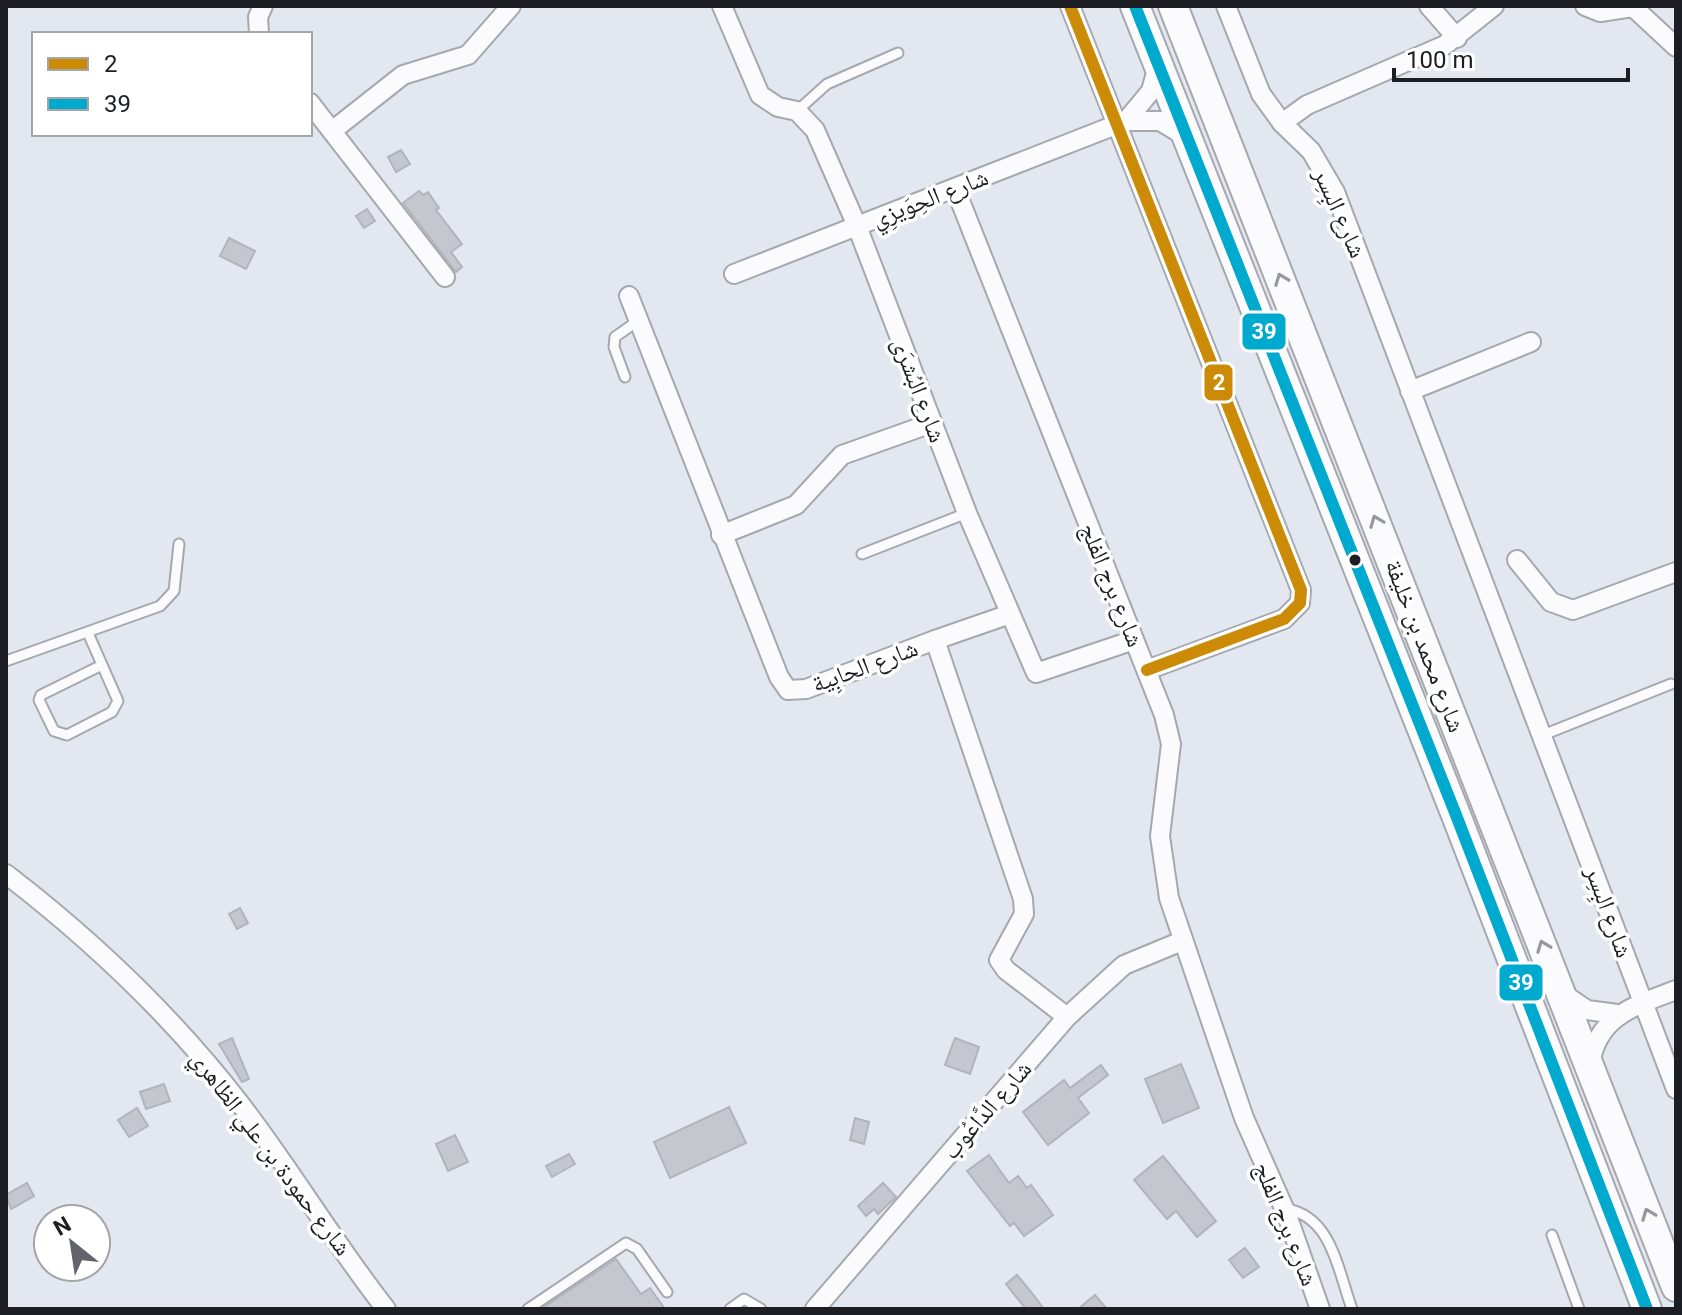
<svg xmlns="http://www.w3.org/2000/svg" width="1682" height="1315" viewBox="0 0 1682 1315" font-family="Roboto,'Noto Naskh Arabic',sans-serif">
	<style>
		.building { fill: #c4c7ce; stroke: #b1b4bb; stroke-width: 2 }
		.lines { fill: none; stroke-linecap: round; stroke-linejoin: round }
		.service-casing { stroke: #a5a8ae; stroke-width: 13 }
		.minor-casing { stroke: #a5a8ae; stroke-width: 22 }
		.trunk-casing { stroke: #a5a8ae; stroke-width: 32 }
		.service { stroke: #fbfbfd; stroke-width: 9 }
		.minor { stroke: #fbfbfd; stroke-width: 18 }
		.trunk { stroke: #fbfbfd; stroke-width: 28 }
		.bus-1-casing { stroke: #fff; stroke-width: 18 }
		.bus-2-casing { stroke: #fff; stroke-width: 18 }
		.bus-1 { stroke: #cb8b07; stroke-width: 12 }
		.bus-2 { stroke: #00a9ce; stroke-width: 12 }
		.oneway { stroke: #97989b }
		.bus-dot { fill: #1c1e24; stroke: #fff; stroke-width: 3 }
		.labels { text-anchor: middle; stroke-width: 7; stroke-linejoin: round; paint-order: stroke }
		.street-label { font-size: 24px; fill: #1c1e24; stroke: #fff }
		.line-badge { stroke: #fff; stroke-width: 3 }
		.badge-label { font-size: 22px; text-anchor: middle; font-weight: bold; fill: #fff }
	</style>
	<rect width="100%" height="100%" fill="#e3e7f0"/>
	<g class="building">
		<polygon points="401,150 410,164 396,172 388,157"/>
		<polygon points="419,191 423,195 428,192 439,208 436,210 462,244 451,252 462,267 456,272 403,203"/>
		<polygon points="367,209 375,221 364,228 356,216"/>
		<polygon points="229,238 255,251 246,269 220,256"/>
		<polygon points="240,908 248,923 237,929 229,914"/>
		<polygon points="232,1038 249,1079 242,1082 219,1044"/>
		<polygon points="955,1038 979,1047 970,1074 945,1065"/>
		<polygon points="1181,1064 1199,1108 1163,1123 1145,1079"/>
		<polygon points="1101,1065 1108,1075 1078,1098 1089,1113 1048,1145 1023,1112 1064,1080 1070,1088"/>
		<polygon points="164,1084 170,1101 146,1109 140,1092"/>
		<polygon points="729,1107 746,1143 670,1178 654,1142"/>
		<polygon points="137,1108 148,1126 129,1137 118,1120"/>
		<polygon points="855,1118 869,1122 864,1144 850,1140"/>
		<polygon points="455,1135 468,1162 448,1171 436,1144"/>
		<polygon points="569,1154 575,1164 552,1177 546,1166"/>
		<polygon points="989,1155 1009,1183 1018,1176 1027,1188 1031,1185 1053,1215 1024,1236 1014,1223 1010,1226 967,1171"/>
		<polygon points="1163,1156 1216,1221 1197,1237 1176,1211 1167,1219 1134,1180"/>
		<polygon points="27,1183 34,1196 11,1209 6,1195"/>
		<polygon points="883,1183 896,1197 878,1214 874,1209 866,1216 858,1206"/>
		<polygon points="1245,1248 1259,1267 1243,1278 1229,1260"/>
		<polygon points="616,1259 641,1294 650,1288 665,1309 541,1309"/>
		<polygon points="1017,1275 1032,1293 1044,1309 1026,1309 1013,1293 1006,1284"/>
		<polygon points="1095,1295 1107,1309 1078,1309"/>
	</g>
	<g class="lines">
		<defs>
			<g id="service">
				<polyline points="797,111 827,84 898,53"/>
				<polyline points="625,377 614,347 615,337 639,320"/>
				<polyline points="862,554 967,513"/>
				<polyline points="88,633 118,701 112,712 67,735 54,731 39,700 41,695 102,665"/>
				<polyline points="6,661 160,606 174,591 179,544"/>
				<polyline points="1543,735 1671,684"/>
				<path d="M 1286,1209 C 1332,1216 1338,1271 1352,1309"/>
				<polyline points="1552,1235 1579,1309"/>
				<polyline points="528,1309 626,1243 637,1249 667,1292"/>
				<polyline points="730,1309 744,1299 761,1309"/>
			</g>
			<g id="minor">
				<polyline points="722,6 760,95 778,107 797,111 815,130 857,226 967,513 1036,673 1134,640"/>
				<polyline points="1070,6 1301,590 1300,603 1284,619 1147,670"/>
				<polyline points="1226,6 1261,94 1282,123 1311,151 1335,192 1676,1089"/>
				<polyline points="1429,6 1457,38"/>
				<polyline points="1585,6 1600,12 1633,7 1676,47"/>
				<polyline points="259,34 258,17 263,6"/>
				<polyline points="310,103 445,277"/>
				<polyline points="1126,121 1151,91 1158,66"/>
				<polyline points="1282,123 1307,105 1445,45 1494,6"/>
				<polyline points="332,131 403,75 468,55 511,6"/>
				<polyline points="955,188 1164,715 1171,744 1160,836 1169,898 1244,1118 1287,1215 1320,1309"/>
				<polyline points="734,274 1126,121 1160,121 1185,136"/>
				<polyline points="629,296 779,677 788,690 806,689 935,640 1023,899 1024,914 999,960 1006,970 1067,1017"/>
				<polyline points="1410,391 1531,342"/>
				<polyline points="721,535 796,505 842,455 932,423"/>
				<polyline points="1517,560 1551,602 1573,610 1676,572"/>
				<polyline points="935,640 1010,614"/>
				<path d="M 6,874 C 93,941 174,1018 241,1105 C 292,1171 334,1243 386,1309"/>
				<polyline points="1562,993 1587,1010 1617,1014"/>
				<path d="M 1590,1065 C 1597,1016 1634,1006 1676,990"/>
				<polyline points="815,1309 1067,1017 1124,965 1182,941"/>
			</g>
			<g id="trunk">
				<polyline points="1135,6 1456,815 1647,1309"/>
				<polyline points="1173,6 1676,1287"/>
			</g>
		</defs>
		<use href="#service" class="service-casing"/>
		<use href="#minor" class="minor-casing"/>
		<use href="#trunk" class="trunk-casing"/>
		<use href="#service" class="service"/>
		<use href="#minor" class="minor"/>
		<use href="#trunk" class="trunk"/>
		<defs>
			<polyline id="bus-1" points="1070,6 1301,590 1300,603 1284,619 1147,670"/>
			<polyline id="bus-2" points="1135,6 1456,815 1647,1309"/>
		</defs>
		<use href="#bus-1" class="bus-1-casing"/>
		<use href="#bus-2" class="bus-2-casing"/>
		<use href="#bus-1" class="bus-1"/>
		<use href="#bus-2" class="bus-2"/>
	</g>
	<defs><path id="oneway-chevron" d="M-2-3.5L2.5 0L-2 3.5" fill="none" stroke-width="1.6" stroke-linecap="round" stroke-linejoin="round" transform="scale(2)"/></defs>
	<g class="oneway">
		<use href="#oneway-chevron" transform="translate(1281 279) rotate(-111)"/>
		<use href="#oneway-chevron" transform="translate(1376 521) rotate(-111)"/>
		<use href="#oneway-chevron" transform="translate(1543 946) rotate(-111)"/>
		<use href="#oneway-chevron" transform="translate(1648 1214) rotate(-111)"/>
	</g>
	<circle class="bus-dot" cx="1355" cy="560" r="7"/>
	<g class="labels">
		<g class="street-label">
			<text transform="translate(930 198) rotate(-21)" y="8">شارع الحِوَيزِي</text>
			<text transform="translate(1340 213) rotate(66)" y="8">شارع البِسِر</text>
			<text transform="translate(919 390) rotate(69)" y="8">شارع البُشرَى</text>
			<text transform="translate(1112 585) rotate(68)" y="8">شارع برج الفلج</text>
			<text transform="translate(1425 646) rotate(69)" y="8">شارع محمد بن خليفة</text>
			<text transform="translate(865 666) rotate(-20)" y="8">شارع الحابِية</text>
			<text transform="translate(1609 912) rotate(70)" y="8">شارع البِسِر</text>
			<text transform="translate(987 1110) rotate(-49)" y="8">شارع الدَّاعُوب</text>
			<text transform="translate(271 1153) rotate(53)" y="8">شارع حمودة بن علي الظاهري</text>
			<text transform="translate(1286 1224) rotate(68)" y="8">شارع برج الفلج</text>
		</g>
	</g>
	<g class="line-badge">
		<rect x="1241" y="312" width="46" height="39" rx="8" fill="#00a9ce"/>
		<rect x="1203" y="363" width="31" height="39" rx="8" fill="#cb8b07"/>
		<rect x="1498" y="963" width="46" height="39" rx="8" fill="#00a9ce"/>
	</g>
	<g class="badge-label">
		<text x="1264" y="339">39</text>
		<text x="1219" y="390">2</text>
		<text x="1521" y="990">39</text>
	</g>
	<rect width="1682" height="1315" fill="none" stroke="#1c1e24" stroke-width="16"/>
	<rect x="32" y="32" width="280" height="104" fill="#ffffff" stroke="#a4a5a7" stroke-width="2"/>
	<rect x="48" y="58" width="40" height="12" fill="#cb8b07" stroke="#a4a5a7" stroke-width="2"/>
	<text x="104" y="72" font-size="24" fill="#1c1e24">2</text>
	<rect x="48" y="98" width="40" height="12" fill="#00a9ce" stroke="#a4a5a7" stroke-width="2"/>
	<text x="104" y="112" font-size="24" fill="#1c1e24">39</text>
	<g transform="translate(72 1243) rotate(330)"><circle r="38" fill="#ffffff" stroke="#a4a5a7" stroke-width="2"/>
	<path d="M0-6L14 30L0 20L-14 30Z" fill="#62646b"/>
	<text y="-12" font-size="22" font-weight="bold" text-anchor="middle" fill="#1c1e24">N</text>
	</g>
	<path d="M1394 68v12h234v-12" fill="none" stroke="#1c1e24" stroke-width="4"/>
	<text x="1406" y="68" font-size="24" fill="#1c1e24" stroke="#ffffff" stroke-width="6" paint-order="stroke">100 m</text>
</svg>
